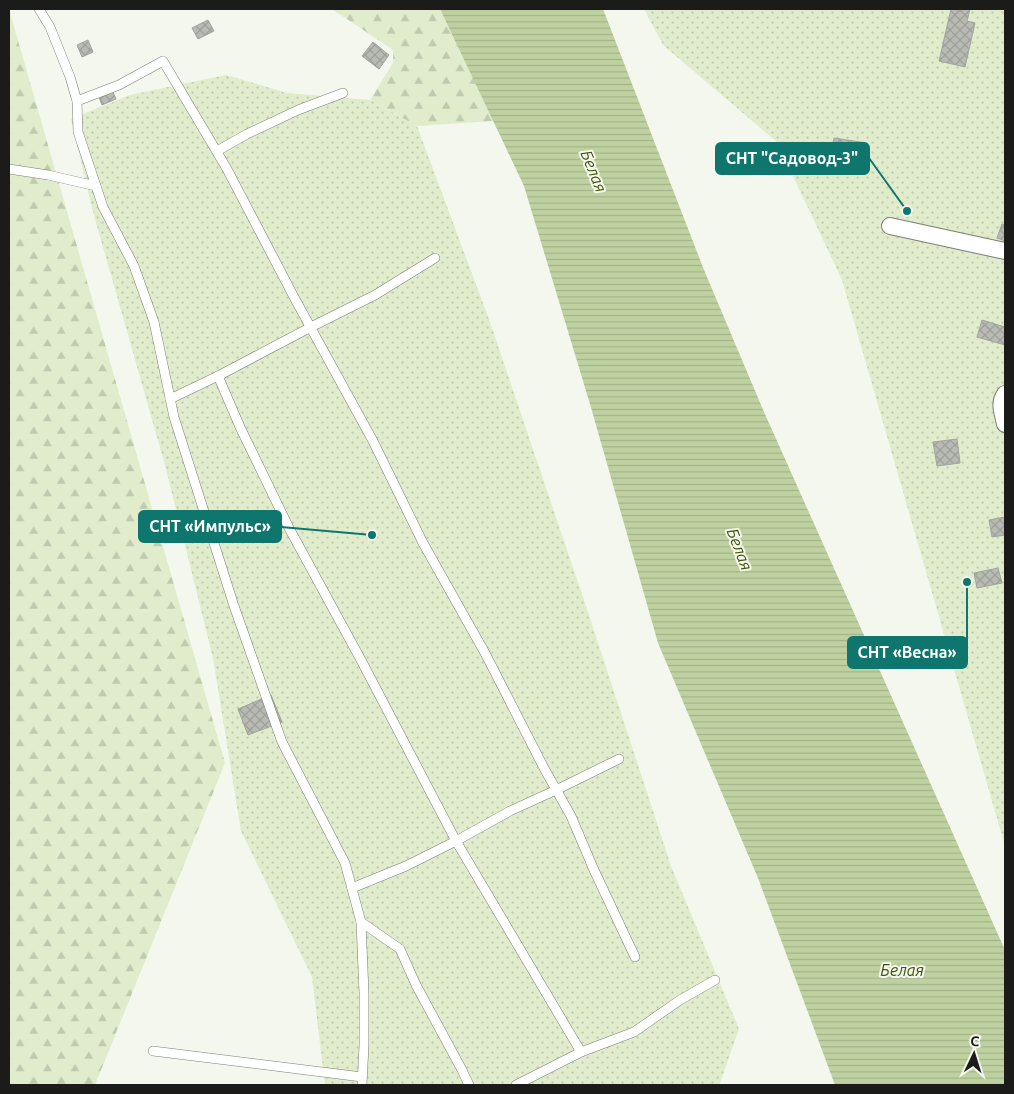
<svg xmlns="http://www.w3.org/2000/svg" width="1014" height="1094" viewBox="0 0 1014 1094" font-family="Ubuntu,sans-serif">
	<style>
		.forest { fill: url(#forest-firs) }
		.park { fill: url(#park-dots) }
		.water { fill: url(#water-rules) }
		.building { fill: url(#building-cross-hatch); stroke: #a2a59d }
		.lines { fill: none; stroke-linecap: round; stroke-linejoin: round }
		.lane-casing { stroke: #7b7f76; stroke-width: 10 }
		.street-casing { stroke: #7b7f76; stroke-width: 18 }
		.lane { stroke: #fff; stroke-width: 9 }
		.street { stroke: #fff; stroke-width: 16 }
		.labels { text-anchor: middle; stroke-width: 4; stroke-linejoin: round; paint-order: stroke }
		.water-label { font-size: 16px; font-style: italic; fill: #41540b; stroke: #f3f7ed }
		.leader { fill: none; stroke: #0f766e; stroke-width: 2 }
		.callout-dot { fill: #0f766e; stroke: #f3f7ed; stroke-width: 2 }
		.callout { fill: #0f766e; stroke: #0f766e; stroke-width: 2 }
		.callout-label { font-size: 16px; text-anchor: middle; font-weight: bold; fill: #fff }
	</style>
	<defs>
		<pattern id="forest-firs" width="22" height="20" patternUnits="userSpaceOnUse" patternTransform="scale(1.25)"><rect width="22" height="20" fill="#e0eccc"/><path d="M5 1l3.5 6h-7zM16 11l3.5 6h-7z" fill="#c0caaf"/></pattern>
		<pattern id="park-dots" width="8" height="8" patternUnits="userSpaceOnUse" patternTransform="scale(1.25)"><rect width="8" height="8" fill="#e0eccc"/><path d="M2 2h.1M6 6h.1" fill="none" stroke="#c0caaf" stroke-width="1.8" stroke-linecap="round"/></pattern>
		<pattern id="water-rules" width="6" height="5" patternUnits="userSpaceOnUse" patternTransform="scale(1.25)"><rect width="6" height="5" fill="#c0d1a1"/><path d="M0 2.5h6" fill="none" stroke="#a4b38a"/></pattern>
		<pattern id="building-cross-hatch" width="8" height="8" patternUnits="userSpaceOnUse" patternTransform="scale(1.25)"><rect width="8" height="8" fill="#b8bbb3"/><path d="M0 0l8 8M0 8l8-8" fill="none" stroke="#9ea099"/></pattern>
	</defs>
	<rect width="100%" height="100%" fill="#f3f7ed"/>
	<g class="forest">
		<polygon points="9,9 225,763 95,1085 9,1085"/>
		<polygon points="332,9 440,9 494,121 417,126 370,100 393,63 393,50"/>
	</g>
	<g class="park">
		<polygon points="644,9 1005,9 1005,846 842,280 777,142 663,45"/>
		<polygon points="226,75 287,93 370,100 417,126 490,322 586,606 671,866 739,1029 720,1083 720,1085 325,1085 312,977 241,831 213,658 165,465 93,212 71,119 130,95"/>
	</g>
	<polygon class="water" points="440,9 603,9 704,270 764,412 1005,950 1005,1085 835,1085 758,878 658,643 590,404 524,186"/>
	<g class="building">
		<polygon points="951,9 970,9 967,21 975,23 965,67 939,61"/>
		<polygon points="208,20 214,31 198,39 192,28"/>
		<polygon points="88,40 93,52 82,57 77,45"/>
		<polygon points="373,42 389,55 379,69 362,56"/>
		<polygon points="112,90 116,99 102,105 98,95"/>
		<polygon points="834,138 867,143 864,161 831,155"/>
		<polygon points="1002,224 1005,225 1005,241 997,238"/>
		<polygon points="982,320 1005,327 1005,345 977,337"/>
		<polygon points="957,439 960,463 937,466 933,442"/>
		<polygon points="1005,517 1005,535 992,537 989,520"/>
		<polygon points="998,568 1002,583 977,588 974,573"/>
		<polygon points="271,695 282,722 248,735 238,709"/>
	</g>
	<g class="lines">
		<defs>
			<g id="lane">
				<polyline points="39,9 50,27 70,77 77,101 78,132 103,207 134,266 154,322 174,417 234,606 282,742 345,863 361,922 364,993 364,1045 362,1085"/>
				<polyline points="77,101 119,85 163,61 227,169 295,299 373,441 423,543 485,653 545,770 571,816 594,870 635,957"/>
				<polyline points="217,151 247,134 298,110 343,93"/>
				<polyline points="9,169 48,175 96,186"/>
				<polyline points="218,376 240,427 289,528 361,660 456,841 581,1052"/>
				<polyline points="170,399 218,376 311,327 375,295 435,258"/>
				<polyline points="352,888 406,866 456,841 510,811 556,790 619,759"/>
				<polyline points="361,922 400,949 416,985 462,1070 469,1085"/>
				<polyline points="153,1051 362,1077"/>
				<polyline points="516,1085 581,1052 634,1032 680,1000 715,980"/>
			</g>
			<g id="street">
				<polyline points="890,226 1005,251"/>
				<path d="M 1005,394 C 998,404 1003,413 1005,424"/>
			</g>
		</defs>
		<use href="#lane" class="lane-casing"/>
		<use href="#street" class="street-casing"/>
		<use href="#lane" class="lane"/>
		<use href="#street" class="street"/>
	</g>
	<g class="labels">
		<g class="water-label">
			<text transform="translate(594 171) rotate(68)" y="6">Белая</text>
			<text transform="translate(740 549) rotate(69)" y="6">Белая</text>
			<text x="902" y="976">Белая</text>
		</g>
	</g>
	<path class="leader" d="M907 211L869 158M372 535L281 527M967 582L967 653"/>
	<g class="callout-dot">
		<circle cx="907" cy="211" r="5"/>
		<circle cx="372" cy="535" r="5"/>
		<circle cx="967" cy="582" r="5"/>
	</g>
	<g class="callout">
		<rect x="716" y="143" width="153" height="31" rx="5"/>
		<rect x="139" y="511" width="142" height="31" rx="5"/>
		<rect x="848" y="637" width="119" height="31" rx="5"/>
	</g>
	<g class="callout-label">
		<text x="792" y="164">СНТ "Садовод-3"</text>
		<text x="210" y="532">СНТ «Импульс»</text>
		<text x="907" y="658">СНТ «Весна»</text>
	</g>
	<rect width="1014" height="1094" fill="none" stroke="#1b1c19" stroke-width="20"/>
	<g transform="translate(974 1054) rotate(4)" stroke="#f3f7ed" stroke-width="4" paint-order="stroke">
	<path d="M0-4L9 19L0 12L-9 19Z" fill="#1b1c19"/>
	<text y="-8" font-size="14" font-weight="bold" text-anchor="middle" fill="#1b1c19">С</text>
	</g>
</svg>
